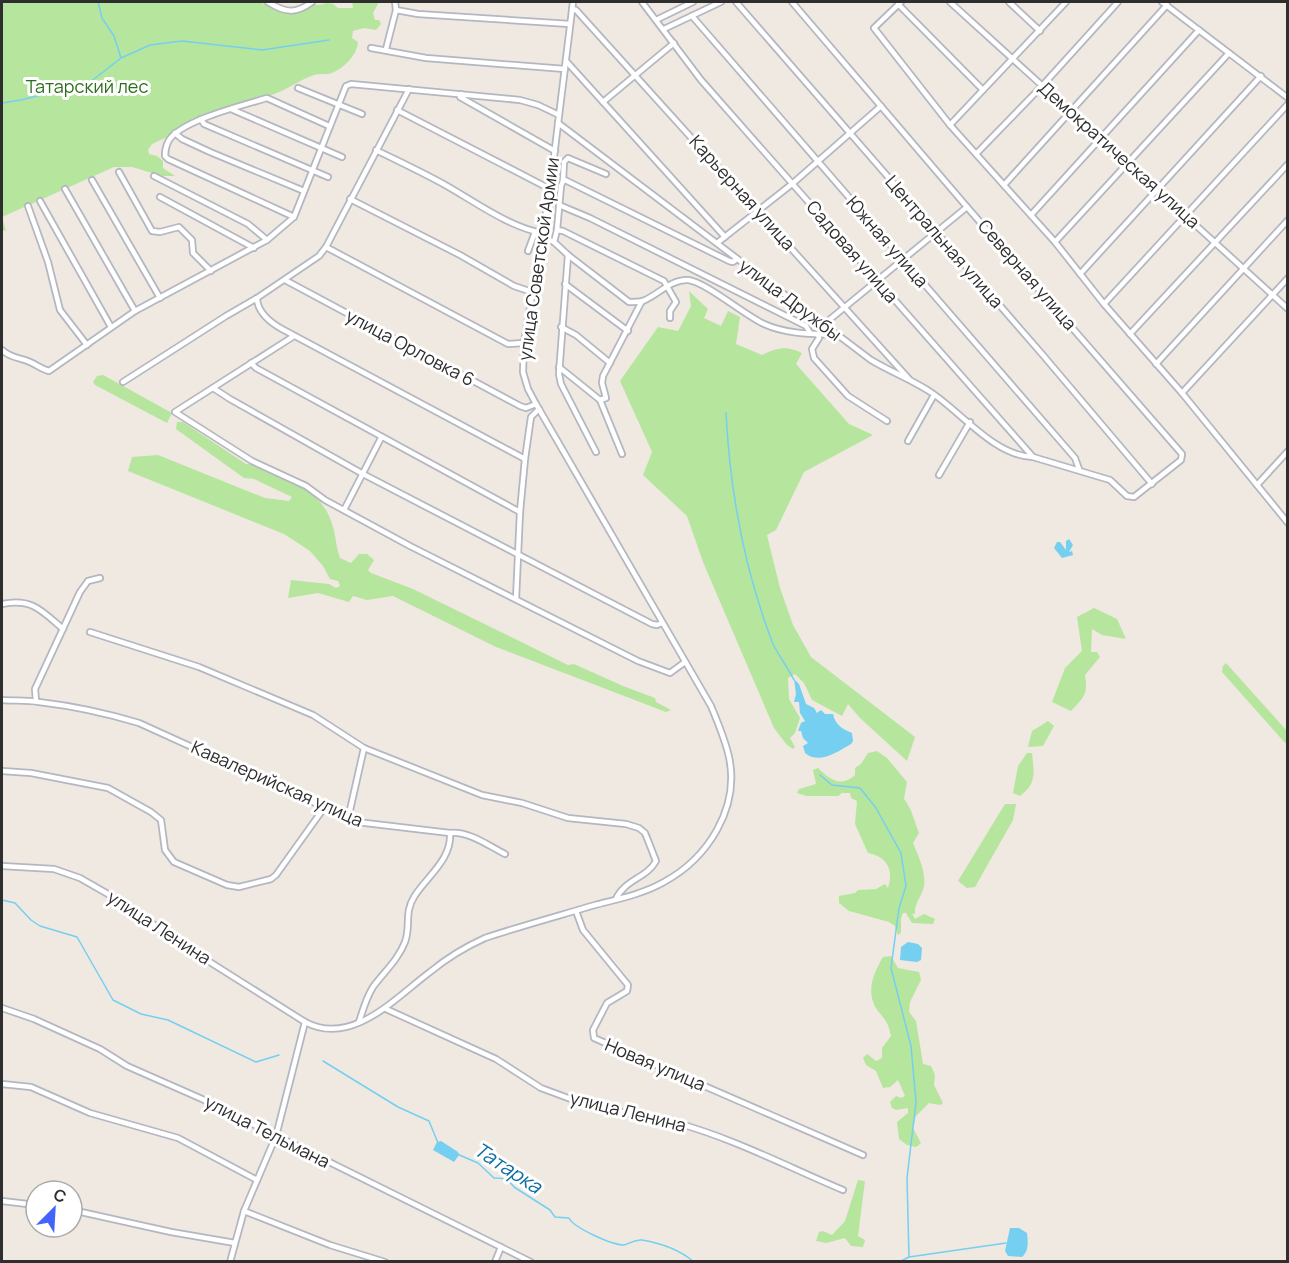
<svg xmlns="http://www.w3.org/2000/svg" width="1289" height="1263" viewBox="0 0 1289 1263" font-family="Manrope,sans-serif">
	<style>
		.green { fill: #b6e59e }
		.water { fill: #75cff0 }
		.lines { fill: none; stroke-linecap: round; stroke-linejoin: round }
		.stream { stroke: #75cff0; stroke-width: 1.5 }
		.minor-casing { stroke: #b4b7c1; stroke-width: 8 }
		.minor { stroke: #fff; stroke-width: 4.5 }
		.labels { text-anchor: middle; stroke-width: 6; stroke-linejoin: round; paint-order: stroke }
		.park-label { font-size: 18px; fill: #2c6e1b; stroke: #fff }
		.street-label { font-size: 18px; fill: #2e2e2e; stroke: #fff }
		.water-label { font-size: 20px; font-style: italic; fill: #0d6fa3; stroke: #fff }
	</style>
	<rect width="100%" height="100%" fill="#efe9e1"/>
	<g class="green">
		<path d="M 2,2 L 260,2 C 281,11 291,18 312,4 L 319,5 L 327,3 L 333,4 L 338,8 L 353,8 L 352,2 L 379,2 L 373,13 L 375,20 L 379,20 L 381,24 L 376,30 L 364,28 L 353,31 L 352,38 L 358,42 C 357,55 344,68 332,73 C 327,75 319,73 314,75 C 296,81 281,95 262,97 L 256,105 L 233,107 L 152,144 L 148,150 L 149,154 L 157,156 L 163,161 L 163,168 L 175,176 L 162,176 L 132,167 L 114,167 L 2,217 L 6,231 L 2,230 Z"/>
		<path d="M 689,291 L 708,309 L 704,318 L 721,326 L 728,311 L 740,317 L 736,344 L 762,355 C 777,348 786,345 802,353 L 796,364 L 849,424 L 873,435 L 804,472 L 776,530 L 767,535 L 780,588 L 793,625 L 811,657 L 915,737 L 907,761 L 860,718 L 848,704 L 842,716 L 812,700 L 804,683 L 795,674 L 788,678 L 789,699 L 800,718 L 795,733 L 790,738 L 795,747 L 793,749 L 787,745 L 774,728 L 703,562 L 687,516 L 643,475 L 652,452 L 620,381 L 658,327 L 678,331 L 691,306 Z"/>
		<polygon points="103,375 172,413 167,423 95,385 93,382 97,376"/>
		<path d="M 177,422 L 183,422 L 246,464 C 260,463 270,470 282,475 C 305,486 326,500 333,527 C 336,537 336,547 340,558 L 351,563 L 359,554 L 367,554 L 374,560 L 368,570 L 371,573 L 413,589 L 568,665 L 574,664 L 623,686 L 655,698 L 656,702 L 671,710 L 666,712 L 496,647 L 393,596 L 367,600 L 353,596 L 349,602 L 318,593 L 288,598 L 291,580 L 329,584 L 336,588 L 340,586 L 338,581 L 330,579 L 323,566 L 310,551 L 284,534 L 128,471 L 132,457 L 158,455 L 265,498 L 289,501 L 292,497 L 254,479 L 244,478 L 176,429 Z"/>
		<path d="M 1094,608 L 1117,619 L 1126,639 L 1102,635 L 1092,629 L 1091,652 L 1097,652 L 1100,657 L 1085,675 C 1088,695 1084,697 1071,711 L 1052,702 L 1065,668 L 1082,651 L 1077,617 Z"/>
		<polygon points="1226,663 1287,731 1287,745 1222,672 1223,666"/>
		<polygon points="1048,721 1054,726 1043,746 1028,747 1032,731"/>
		<path d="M 877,751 L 887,758 L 907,782 L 904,799 C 912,809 914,820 919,833 L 913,843 C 918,855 926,872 924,886 C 922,897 914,903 915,914 L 912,914 L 915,919 L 924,914 L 935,919 L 933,924 L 912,923 L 906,913 L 903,913 L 901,918 L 901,933 L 898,935 L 895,926 L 889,922 L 849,911 L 839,903 L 839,896 L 855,893 L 858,890 L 876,889 L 885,884 L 888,888 C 894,870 887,856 868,853 L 855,824 L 857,801 L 851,798 L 850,793 L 842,793 L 838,796 L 807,796 L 797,793 L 799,789 L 816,784 L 813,770 L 818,768 C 829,779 841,788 855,775 L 855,768 L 861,764 L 868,753 Z"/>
		<path d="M 1027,753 L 1032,753 C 1034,772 1037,784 1020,796 L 1013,793 L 1018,766 Z"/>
		<polygon points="1005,804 1016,804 1013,820 975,887 967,888 958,881"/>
		<path d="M 891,956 L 898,968 L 919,972 L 921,980 L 910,1002 L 909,1012 L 916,1021 L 923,1064 L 931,1066 L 935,1075 L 934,1085 L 943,1103 L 940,1105 L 929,1103 L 916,1116 L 913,1128 L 921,1143 L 916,1147 L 907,1145 L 899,1139 L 897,1122 L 908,1113 L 908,1108 L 896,1110 L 892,1108 L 890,1102 L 896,1096 L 901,1098 L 905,1096 L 898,1080 L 890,1087 L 883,1088 L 876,1071 L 866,1065 L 863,1058 L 867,1054 L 876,1061 L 882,1058 L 882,1048 L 891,1036 C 888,1022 886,1021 878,1011 C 865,993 873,974 883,957 Z"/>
		<polygon points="858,1180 865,1181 858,1236 865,1240 863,1247 851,1246 845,1238 826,1243 816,1241 819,1232 823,1231 832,1235 845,1221"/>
	</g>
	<g class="water">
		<polygon points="1069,539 1073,545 1069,552 1072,551 1073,555 1062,558 1054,548 1057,542 1060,542 1066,550 1066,541"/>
		<path d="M 794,679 L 799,684 L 806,704 L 814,708 L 817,713 L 821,710 L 825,714 L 833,714 C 835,725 843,729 852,733 L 853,741 L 851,744 C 837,752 819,765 805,753 L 803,746 L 808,743 L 803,738 L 801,731 L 798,731 L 801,723 L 805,721 L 800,713 L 799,702 L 794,702 L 796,694 Z"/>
		<polygon points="908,942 918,944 922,948 921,960 917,962 900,960 901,947"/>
		<polygon points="441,1141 458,1152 459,1155 454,1162 433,1150 437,1142"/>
		<path d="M 1010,1228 L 1019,1228 L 1027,1233 C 1028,1241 1029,1251 1022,1257 L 1008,1256 L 1005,1251 Z"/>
	</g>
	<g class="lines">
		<g class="stream">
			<polyline points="121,58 150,45 182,41 262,50 329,40"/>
			<polyline points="2,103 21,100 89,83 121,58 114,36 102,18 98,2"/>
			<path d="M 726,413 C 730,490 745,572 773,644 C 779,656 788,668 794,680"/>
			<polyline points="820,775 832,785 860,788 876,808 901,853 906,886 899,908 891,968 911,1046 916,1102 907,1178 909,1257"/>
			<polyline points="2,900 15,903 31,920 40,926 77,937 113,1000 141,1014 168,1020 256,1062 279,1055"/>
			<polyline points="323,1061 398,1107 429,1121 438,1143"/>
			<path d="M 457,1154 L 478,1163 L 494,1178 C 504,1178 508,1179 514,1187 L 550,1210 L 555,1217 L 569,1218 C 574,1228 612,1245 624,1245 C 630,1244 634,1239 642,1240 C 660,1243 680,1250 694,1262"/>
			<polyline points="899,1262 909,1257 1006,1243"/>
		</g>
		<defs>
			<g id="minor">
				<path d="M 268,2 C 285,13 296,14 312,2"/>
				<polyline points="395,2 396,10 418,14 570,24"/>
				<polyline points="642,2 701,80 1033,457 1110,480 1127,496 1134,497 1181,460 1182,454 967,207 792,2"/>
				<polyline points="736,2 1042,354 1152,484"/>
				<polyline points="901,2 874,28 950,125 1055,242 1104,304 1182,393 1288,523"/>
				<polyline points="950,2 1288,309"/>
				<polyline points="1009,2 1040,31"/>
				<polyline points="1162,2 1288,98"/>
				<polyline points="898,4 983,90"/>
				<polyline points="572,9 576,10 909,379"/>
				<polyline points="692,16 1075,458 1079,469"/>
				<polyline points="656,20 693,2"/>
				<polyline points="664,29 721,2"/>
				<polyline points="371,48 426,58 565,69"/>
				<polyline points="386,49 396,10"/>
				<polyline points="566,61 725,237"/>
				<polyline points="298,88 362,114"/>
				<polyline points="461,94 460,97 555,151"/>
				<polyline points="603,102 674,43"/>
				<polyline points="231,109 342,157"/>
				<polyline points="397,110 550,189"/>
				<polyline points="201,119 204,124 328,177"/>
				<path d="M 558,123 L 871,360 C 891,372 913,380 932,393 C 963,414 995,456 1033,457"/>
				<polyline points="950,125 1066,2"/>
				<polyline points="175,133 182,139 210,152 304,191"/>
				<path d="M 376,150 C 400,162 424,173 447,186 C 475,202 511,228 543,233"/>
				<polyline points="976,154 1042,86 1118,2"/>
				<polyline points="119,172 152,231 160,232 179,227 192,240 193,253 211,271"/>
				<polyline points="154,176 248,224 267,240"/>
				<polyline points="92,180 160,298"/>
				<polyline points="563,181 564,162 568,158 606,174"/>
				<polyline points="1004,185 1167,5"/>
				<polyline points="65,189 135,311"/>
				<polyline points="160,197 254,248"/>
				<polyline points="350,199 460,255 514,286 532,292"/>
				<polyline points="40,201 111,327"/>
				<polyline points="559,205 590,218 806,326 810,333"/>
				<polyline points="28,206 48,262 60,310 87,345"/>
				<polyline points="1031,215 1199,30"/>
				<path d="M 294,217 L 168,159 L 165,156 C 165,151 166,146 168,142 C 178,121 244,105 267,98 L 329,126"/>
				<polyline points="557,230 563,231 664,281 676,302 670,311 670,318"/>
				<path d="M 542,237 L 554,242 L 568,255 L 629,302 C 633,302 639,302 643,301 C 658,295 671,279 688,280 C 704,281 746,316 764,324 C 786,334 812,334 837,335"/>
				<polyline points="554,242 557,230 561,186 563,181 565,180 729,261 733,262 737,259"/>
				<polyline points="1055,242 1229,53"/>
				<polyline points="717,243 792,184 881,106"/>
				<polyline points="326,247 508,344 524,343"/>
				<polyline points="528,251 535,232"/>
				<polyline points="568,255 559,374 561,384 596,452"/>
				<polyline points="1080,274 1261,76"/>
				<polyline points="285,280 520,406 526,408 536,404"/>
				<polyline points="565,284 628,331"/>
				<path d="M 257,298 C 257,312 271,323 282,329 L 525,459"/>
				<polyline points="1104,304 1288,104"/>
				<polyline points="823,325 967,207"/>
				<polyline points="561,327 576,335 610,363"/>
				<polyline points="818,334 819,338 812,349 814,358 848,396 887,421"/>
				<polyline points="1130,334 1288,164"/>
				<polyline points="294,336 175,412 252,461 306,486 325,500 410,546 638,661 670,673 685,662"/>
				<path d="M 2,350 C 12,359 19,357 30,362 C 37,365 41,369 49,371 L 135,311 L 267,240 L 294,217 L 346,86 L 351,84 L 520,100 L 538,105 L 559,115"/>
				<polyline points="251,363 256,368 520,512"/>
				<polyline points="1156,364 1288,220"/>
				<polyline points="559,367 600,400"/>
				<polyline points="123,382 226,316 257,298 319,256 326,247 409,89"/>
				<polyline points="213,388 230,399 363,474 652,624 657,625 662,623"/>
				<polyline points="1182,393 1288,278"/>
				<polyline points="600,400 606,398 602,383 603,376 642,301"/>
				<polyline points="600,400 622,454"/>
				<polyline points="908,441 934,395"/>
				<polyline points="939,475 970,422"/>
				<polyline points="1257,485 1288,451"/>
				<polyline points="344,510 381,438"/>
				<polyline points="516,599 520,512 525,459 531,417 539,409"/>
				<path d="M 2,604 C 32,598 41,610 63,629"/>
				<path d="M 90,632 L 199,667 L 313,715 L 364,748 L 482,795 L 522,803 L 568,818 L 626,824 L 639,828 L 645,833 L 656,861 C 647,878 624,880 616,899"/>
				<path d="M 2,700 C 14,701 26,700 39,702 C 73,706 106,713 139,723 L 357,822 L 450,833 C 452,860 426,877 414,897 C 404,913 411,926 405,942 C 398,960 384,972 373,987 C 366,998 363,1010 359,1022"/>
				<polyline points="36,701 35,689 80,592 88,581 100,578"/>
				<polyline points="2,771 31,773 108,788 151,812 161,820 165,850 174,862 227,885 239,887 271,879 276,875 324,808"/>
				<polyline points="348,819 364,748"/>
				<path d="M 450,833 C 469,831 489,846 505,854"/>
				<path d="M 2,866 L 54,869 L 80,878 L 134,909 L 167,935 L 305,1022 C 352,1047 395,998 430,972 C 447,958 465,947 485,938 C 521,926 558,916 595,905 C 618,899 643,894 664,882 C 708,858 740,808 729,757 C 725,739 718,723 711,706 L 536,404 L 528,389 L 523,372 L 524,343 L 550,189 L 573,2"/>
				<polyline points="576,911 583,930 628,985 627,991 607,1003 593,1030 594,1038 863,1155"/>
				<polyline points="2,1008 34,1019 100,1049 127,1066 202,1099 531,1262"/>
				<path d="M 386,1009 L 496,1059 L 541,1088 L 587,1105 C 617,1112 647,1116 677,1123 C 735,1139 788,1167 843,1190"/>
				<polyline points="2,1084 31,1087 90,1113 178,1138 257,1180"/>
				<polyline points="2,1201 36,1205"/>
				<polyline points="72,1210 171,1232 235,1243"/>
				<polyline points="244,1211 330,1245 385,1262"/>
				<polyline points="230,1262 244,1211 276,1136 305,1022"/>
				<polyline points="495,1262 501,1247"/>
			</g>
		</defs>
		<use href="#minor" class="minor-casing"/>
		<use href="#minor" class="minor"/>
	</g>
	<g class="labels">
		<g class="park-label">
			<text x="87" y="93">Татарский лес</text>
		</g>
		<g class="street-label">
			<text transform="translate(1119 155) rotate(42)" y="6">Демократическая улица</text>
			<text transform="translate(742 193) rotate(48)" y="6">Карьерная улица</text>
			<text transform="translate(887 242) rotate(49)" y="6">Южная улица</text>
			<text transform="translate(944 242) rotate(49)" y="6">Центральная улица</text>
			<text transform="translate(852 252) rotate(49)" y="6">Садовая улица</text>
			<text transform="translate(539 259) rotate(-82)" y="6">улица Советской Армии</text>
			<text transform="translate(1027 275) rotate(49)" y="6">Северная улица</text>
			<text transform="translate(790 300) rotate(37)" y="6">улица Дружбы</text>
			<text transform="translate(410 348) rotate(28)" y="6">улица Орловка 6</text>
			<text transform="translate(277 784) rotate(24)" y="6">Кавалерийская улица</text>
			<text transform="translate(159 928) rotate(33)" y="6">улица Ленина</text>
			<text transform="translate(655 1065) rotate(23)" y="6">Новая улица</text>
			<text transform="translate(628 1112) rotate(14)" y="6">улица Ленина</text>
			<text transform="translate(267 1132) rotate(27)" y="6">улица Тельмана</text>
		</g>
		<g class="water-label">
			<text transform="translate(508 1168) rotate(33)" y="7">Татарка</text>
		</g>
	</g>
	<rect width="1289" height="1263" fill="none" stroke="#2e2e2e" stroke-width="6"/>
	<g transform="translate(54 1209) rotate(24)"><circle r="28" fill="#ffffff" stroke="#ababab" stroke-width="1.5"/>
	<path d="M0-4.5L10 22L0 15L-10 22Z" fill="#4264fb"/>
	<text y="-9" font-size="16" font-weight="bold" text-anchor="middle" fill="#2e2e2e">С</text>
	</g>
</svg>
